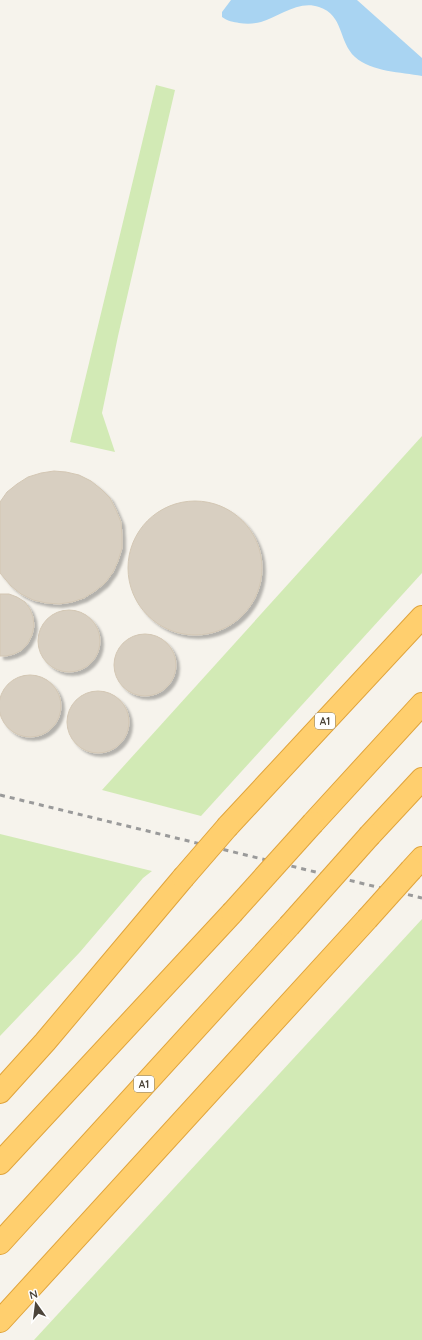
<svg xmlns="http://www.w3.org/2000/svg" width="422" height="1340" viewBox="0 0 422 1340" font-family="Quicksand,sans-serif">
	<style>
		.green { fill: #d2eab5 }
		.water { fill: #a9d4f2 }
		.building { fill: #d8cfc1; stroke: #d3c7b4; filter: url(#shadow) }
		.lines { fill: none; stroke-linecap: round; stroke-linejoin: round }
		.highway-casing { stroke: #e0a43c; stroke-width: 24 }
		.highway { stroke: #ffcf6e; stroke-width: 22 }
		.rail { stroke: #9a9a9a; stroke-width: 3; stroke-dasharray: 5 5; stroke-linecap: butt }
		.highway-bridge-casing { stroke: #e0a43c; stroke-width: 24; stroke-linecap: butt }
		.highway-bridge { stroke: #ffcf6e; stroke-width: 22 }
		.labels { text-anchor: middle; stroke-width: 3; stroke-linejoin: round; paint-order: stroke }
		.shield { fill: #fff; stroke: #817c74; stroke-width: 1 }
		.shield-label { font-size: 10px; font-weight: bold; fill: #4b4439 }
	</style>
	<defs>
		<filter id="shadow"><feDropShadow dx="3.5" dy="3.5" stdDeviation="1" flood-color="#0004"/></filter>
	</defs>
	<rect width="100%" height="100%" fill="#f6f3ec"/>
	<g class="green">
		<polygon points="156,85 175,90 118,336 102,413 115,452 70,442"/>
		<polygon points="422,436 422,573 201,816 102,790"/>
		<polygon points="0,834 152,871 143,878 80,952 0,1036"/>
		<polygon points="422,919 422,1340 34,1340"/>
	</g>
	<path class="water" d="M 231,0 L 357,0 L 422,58 L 422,76 C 401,72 372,72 355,57 C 338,41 344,15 319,7 C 298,0 279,17 261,22 C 254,24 246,24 239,23 C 234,22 227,21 222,17 L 222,12 Z"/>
	<g class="building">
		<polygon points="54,471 66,472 79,475 91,481 101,489 110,498 116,510 121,522 122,535 122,548 118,561 113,572 105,583 95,591 84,598 72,602 59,604 46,603 33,600 21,594 11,586 0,573 0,502 7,492 17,484 28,477 41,473"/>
		<circle cx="195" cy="568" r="67"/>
		<polygon points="0,594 9,594 17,597 25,602 30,609 33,617 34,626 32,635 28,643 22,650 14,654 6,656 0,656"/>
		<circle cx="69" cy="641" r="31"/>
		<circle cx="145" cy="665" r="31"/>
		<circle cx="30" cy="706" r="31"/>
		<circle cx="98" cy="722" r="31"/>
	</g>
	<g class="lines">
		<defs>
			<g id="highway">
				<polyline points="313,823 422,704"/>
				<polyline points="228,826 422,617"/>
				<polyline points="370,835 422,779"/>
				<polyline points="411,870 422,858"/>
				<polyline points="0,1092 45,1042 183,878"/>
				<polyline points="0,1163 232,913"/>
				<polyline points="0,1243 289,926"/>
				<polyline points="0,1321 367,919"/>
			</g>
		</defs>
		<use href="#highway" class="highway-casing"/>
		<use href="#highway" class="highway"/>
		<polyline class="rail" points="0,795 422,898"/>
		<defs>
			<g id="highway-bridge">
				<polyline points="183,878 228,826"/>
				<polyline points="232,913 313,823"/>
				<polyline points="367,919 411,870"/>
				<polyline points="289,926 370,835"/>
			</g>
		</defs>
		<use href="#highway-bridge" class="highway-bridge-casing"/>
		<use href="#highway-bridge" class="highway-bridge"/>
	</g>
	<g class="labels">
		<g class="shield">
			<rect x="315" y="713" width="20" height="16" rx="3"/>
			<rect x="134" y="1076" width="20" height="16" rx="3"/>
		</g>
		<g class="shield-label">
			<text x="325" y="725">A1</text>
			<text x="144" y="1088">A1</text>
		</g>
	</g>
	<g transform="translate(36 1304) rotate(346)" stroke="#ffffff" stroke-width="3" paint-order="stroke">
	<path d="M0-3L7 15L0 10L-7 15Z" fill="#4b4439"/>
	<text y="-6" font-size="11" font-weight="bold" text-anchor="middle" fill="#4b4439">N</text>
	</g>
</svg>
